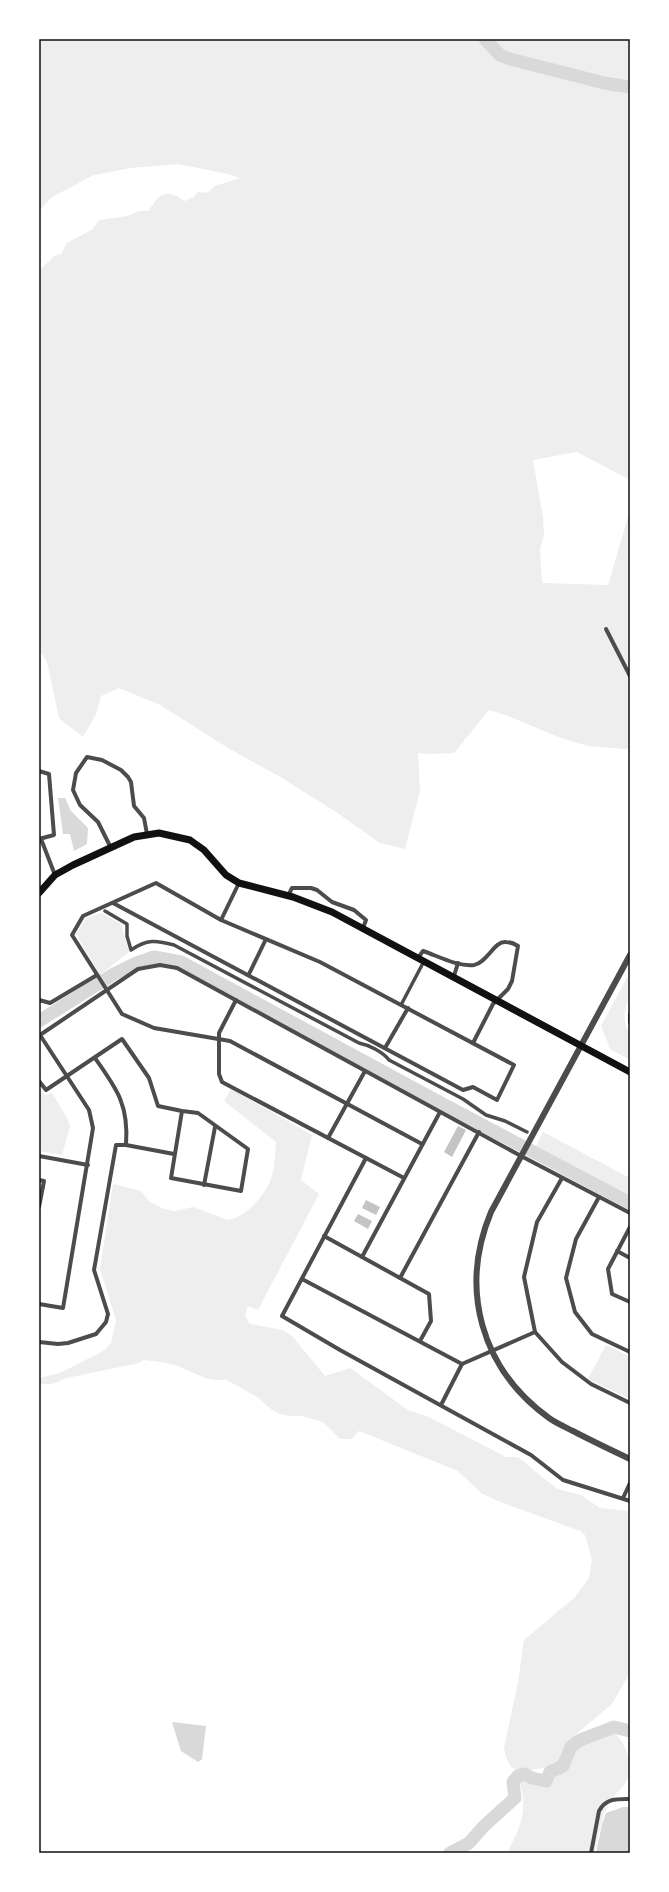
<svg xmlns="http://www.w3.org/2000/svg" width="669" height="1892" viewBox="0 0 669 1892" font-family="'Asap Condensed',sans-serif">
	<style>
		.green { fill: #eee }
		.water { fill: #d9d9d9 }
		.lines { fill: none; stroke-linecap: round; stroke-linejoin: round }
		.river { stroke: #d9d9d9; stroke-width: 13 }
		.building { fill: #c4c4c4 }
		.pedestrian { stroke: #4c4c4c; stroke-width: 3.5 }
		.minor { stroke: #4c4c4c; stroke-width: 4 }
		.tertiary { stroke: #4c4c4c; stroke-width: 6 }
		.secondary { stroke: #111; stroke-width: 7 }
		.neatline { fill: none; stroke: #111; stroke-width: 1.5 }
	</style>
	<rect width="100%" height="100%" fill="#fff"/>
	<g class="green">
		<path d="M 39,39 L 630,39 L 630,480 L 577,452 L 533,460 L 543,517 L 544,535 L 540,549 L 542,583 L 608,585 L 630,510 L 630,747 L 625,749 C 612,747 597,748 585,745 C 551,737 522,719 489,710 L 454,753 L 429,754 L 418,753 L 420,791 L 405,849 L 380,843 L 336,812 L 282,778 L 228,748 L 160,705 L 119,688 L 101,696 L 96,714 L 83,737 L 59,718 L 47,662 L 39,649 L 39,271 L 54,256 L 61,254 L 67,243 L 93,229 L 99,220 L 128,216 L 139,211 L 148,211 C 154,204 159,192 170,194 C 175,194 181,199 185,201 L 193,197 L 198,192 L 207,193 L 215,186 L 240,178 L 228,174 L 178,164 L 131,168 L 94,175 L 52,197 L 39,211 Z"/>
		<polygon points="101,913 121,924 129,952 100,975 76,934 86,918"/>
		<path d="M 630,972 C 630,978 631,985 630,992 C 628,1006 620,1015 628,1030 L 630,1031 L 630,1060 L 610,1049 L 601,1026 Z"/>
		<path d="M 231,1089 L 312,1135 L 301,1180 L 319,1194 L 258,1310 L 248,1306 L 245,1316 L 250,1324 L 283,1330 L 292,1336 L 325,1376 L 350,1368 L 408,1410 L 429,1417 L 506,1457 L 518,1457 L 557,1489 L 581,1495 L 600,1508 L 630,1511 L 630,1672 L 627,1678 L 612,1704 L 575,1735 L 558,1762 L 553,1766 L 526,1771 L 515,1769 L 510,1766 L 505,1754 L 504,1748 L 518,1682 L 524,1640 L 575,1597 L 589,1578 L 592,1560 L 585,1535 L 580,1531 L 498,1501 L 481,1493 L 458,1471 L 359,1431 L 351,1439 L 340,1439 L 323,1422 L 302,1416 L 290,1416 L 277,1413 L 268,1407 L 259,1398 L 225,1379 C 206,1384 189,1368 171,1364 C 162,1362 153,1361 143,1360 L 139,1363 L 62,1379 C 55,1385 48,1384 39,1384 L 39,1378 L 60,1373 L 103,1351 L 111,1343 L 116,1320 L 100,1269 L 113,1184 L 141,1191 L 149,1201 L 164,1209 L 175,1211 L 193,1207 L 228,1220 C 244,1219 266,1194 271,1179 C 275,1168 275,1153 276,1142 L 224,1101 Z"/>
		<polygon points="42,1091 45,1095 52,1093 67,1118 70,1126 62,1155 39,1151 39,1093"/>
		<polygon points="543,1132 630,1178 630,1199 535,1148"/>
		<polygon points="606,1345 630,1357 630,1399 588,1379"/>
		<path d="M 612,1731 C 626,1741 635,1767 626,1782 C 618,1795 611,1794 607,1810 L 604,1812 L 594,1853 L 507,1853 C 516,1836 525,1818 523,1799 C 523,1793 521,1788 520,1783 L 525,1780 L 537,1782 L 548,1782 L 552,1775 L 565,1767 L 576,1747 L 590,1737 Z"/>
	</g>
	<g class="water">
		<polygon points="65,798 71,811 88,828 87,844 74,851 70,834 63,834 58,798"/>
		<polygon points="172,1722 206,1726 202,1759 198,1762 181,1751"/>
		<polygon points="623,1807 630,1807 630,1853 596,1853 602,1824 606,1813"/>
	</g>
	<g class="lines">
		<g class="river">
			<polyline points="485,39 500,55 510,59 604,83 630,87"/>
			<polyline points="39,1021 114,974 134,964 154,957 181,962 439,1102 630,1203"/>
			<polyline points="450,1853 469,1843 484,1826 515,1798 513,1782 518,1776 524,1774 532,1778 546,1781 550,1772 563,1766 571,1747 580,1740 614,1727 630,1731"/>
		</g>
	</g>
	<g class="building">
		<polygon points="458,1126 466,1130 452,1157 444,1152"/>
		<polygon points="366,1200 380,1207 376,1215 362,1208"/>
		<polygon points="358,1214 372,1221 368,1229 354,1221"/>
	</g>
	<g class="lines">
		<g class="pedestrian">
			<path d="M 105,911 L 127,924 L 127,936 L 131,950 C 147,939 156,940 174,945 L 359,1043 C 369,1045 383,1052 389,1060 L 463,1099 L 486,1115 L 505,1121 L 527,1132"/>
			<polyline points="401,1005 422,965"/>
		</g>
		<g class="minor">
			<polyline points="606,629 630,676"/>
			<polyline points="39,771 49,774 54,835 39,839"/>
			<polyline points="41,839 55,875"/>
			<polyline points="111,848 98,822 80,805 73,790 76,773 87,757 102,760 121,770 128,777 131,782 134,806 144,818 147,834"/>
			<polyline points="288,896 292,888 311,888 317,890 332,902 354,910 366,920 363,928"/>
			<polyline points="113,903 463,1090 473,1087 497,1100 514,1065 320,962 221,920 156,883 83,916 72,935 122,1014 154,1028 230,1041 422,1144"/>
			<polyline points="221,920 239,883"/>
			<path d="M 418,958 L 423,951 C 438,956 458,967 474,965 C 487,963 495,940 506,942 C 510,942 515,944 518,946 L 512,981 L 508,989 L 493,1004 L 473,1043"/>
			<polyline points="249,974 266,939"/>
			<polyline points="454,976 458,963"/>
			<polyline points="39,1000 50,1003 97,975"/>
			<polyline points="236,1000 219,1033 219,1074 222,1082 404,1178"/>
			<polyline points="630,1014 630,1022"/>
			<polyline points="385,1048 408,1008"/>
			<path d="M 95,1058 C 117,1089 129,1105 126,1145"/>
			<polyline points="39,1081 46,1090 122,1039 149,1078 158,1106 182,1111 198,1113 248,1149 241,1191 171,1178 182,1111"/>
			<polyline points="328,1138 365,1071"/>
			<polyline points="39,1156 88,1165"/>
			<polyline points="366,1158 282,1316 340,1350 531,1455 563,1480 630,1501"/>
			<polyline points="562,1178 537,1222 524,1277 535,1332 562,1362 591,1384 630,1403"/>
			<polyline points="39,1180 44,1181 39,1207"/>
			<polyline points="204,1185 215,1127"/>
			<polyline points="599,1197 576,1239 566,1278 575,1312 592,1334 630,1352"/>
			<polyline points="630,1227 608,1269 612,1294 630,1302"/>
			<polyline points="324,1236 429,1294 431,1321 420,1341"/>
			<polyline points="617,1251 630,1258"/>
			<polyline points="362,1257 440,1112"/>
			<polyline points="400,1278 479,1132"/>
			<polyline points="302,1279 462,1364 535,1332"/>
			<polyline points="39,1304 63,1308 93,1128 89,1110 40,1035 138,969 160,965 177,968 521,1156 630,1213"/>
			<polyline points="39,1342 58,1344 68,1343 96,1334 106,1322 108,1314 94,1270 116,1145 126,1145 174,1154"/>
			<polyline points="441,1405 462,1364"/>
			<polyline points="623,1498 630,1483"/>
			<path d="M 591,1853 L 599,1811 C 606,1798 617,1799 630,1799"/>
		</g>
		<path class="tertiary" d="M 630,955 L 491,1212 C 459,1289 481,1369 549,1418 C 556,1423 565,1427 573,1431 C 592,1441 611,1450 630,1459"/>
		<polyline class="secondary" points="39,893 55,875 73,865 134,837 159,833 190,840 204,850 226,875 239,883 293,897 332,912 630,1072"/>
	</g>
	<rect width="669" height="1892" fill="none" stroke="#ffffff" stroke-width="80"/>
	<rect x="40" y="40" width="589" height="1812" class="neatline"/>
</svg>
